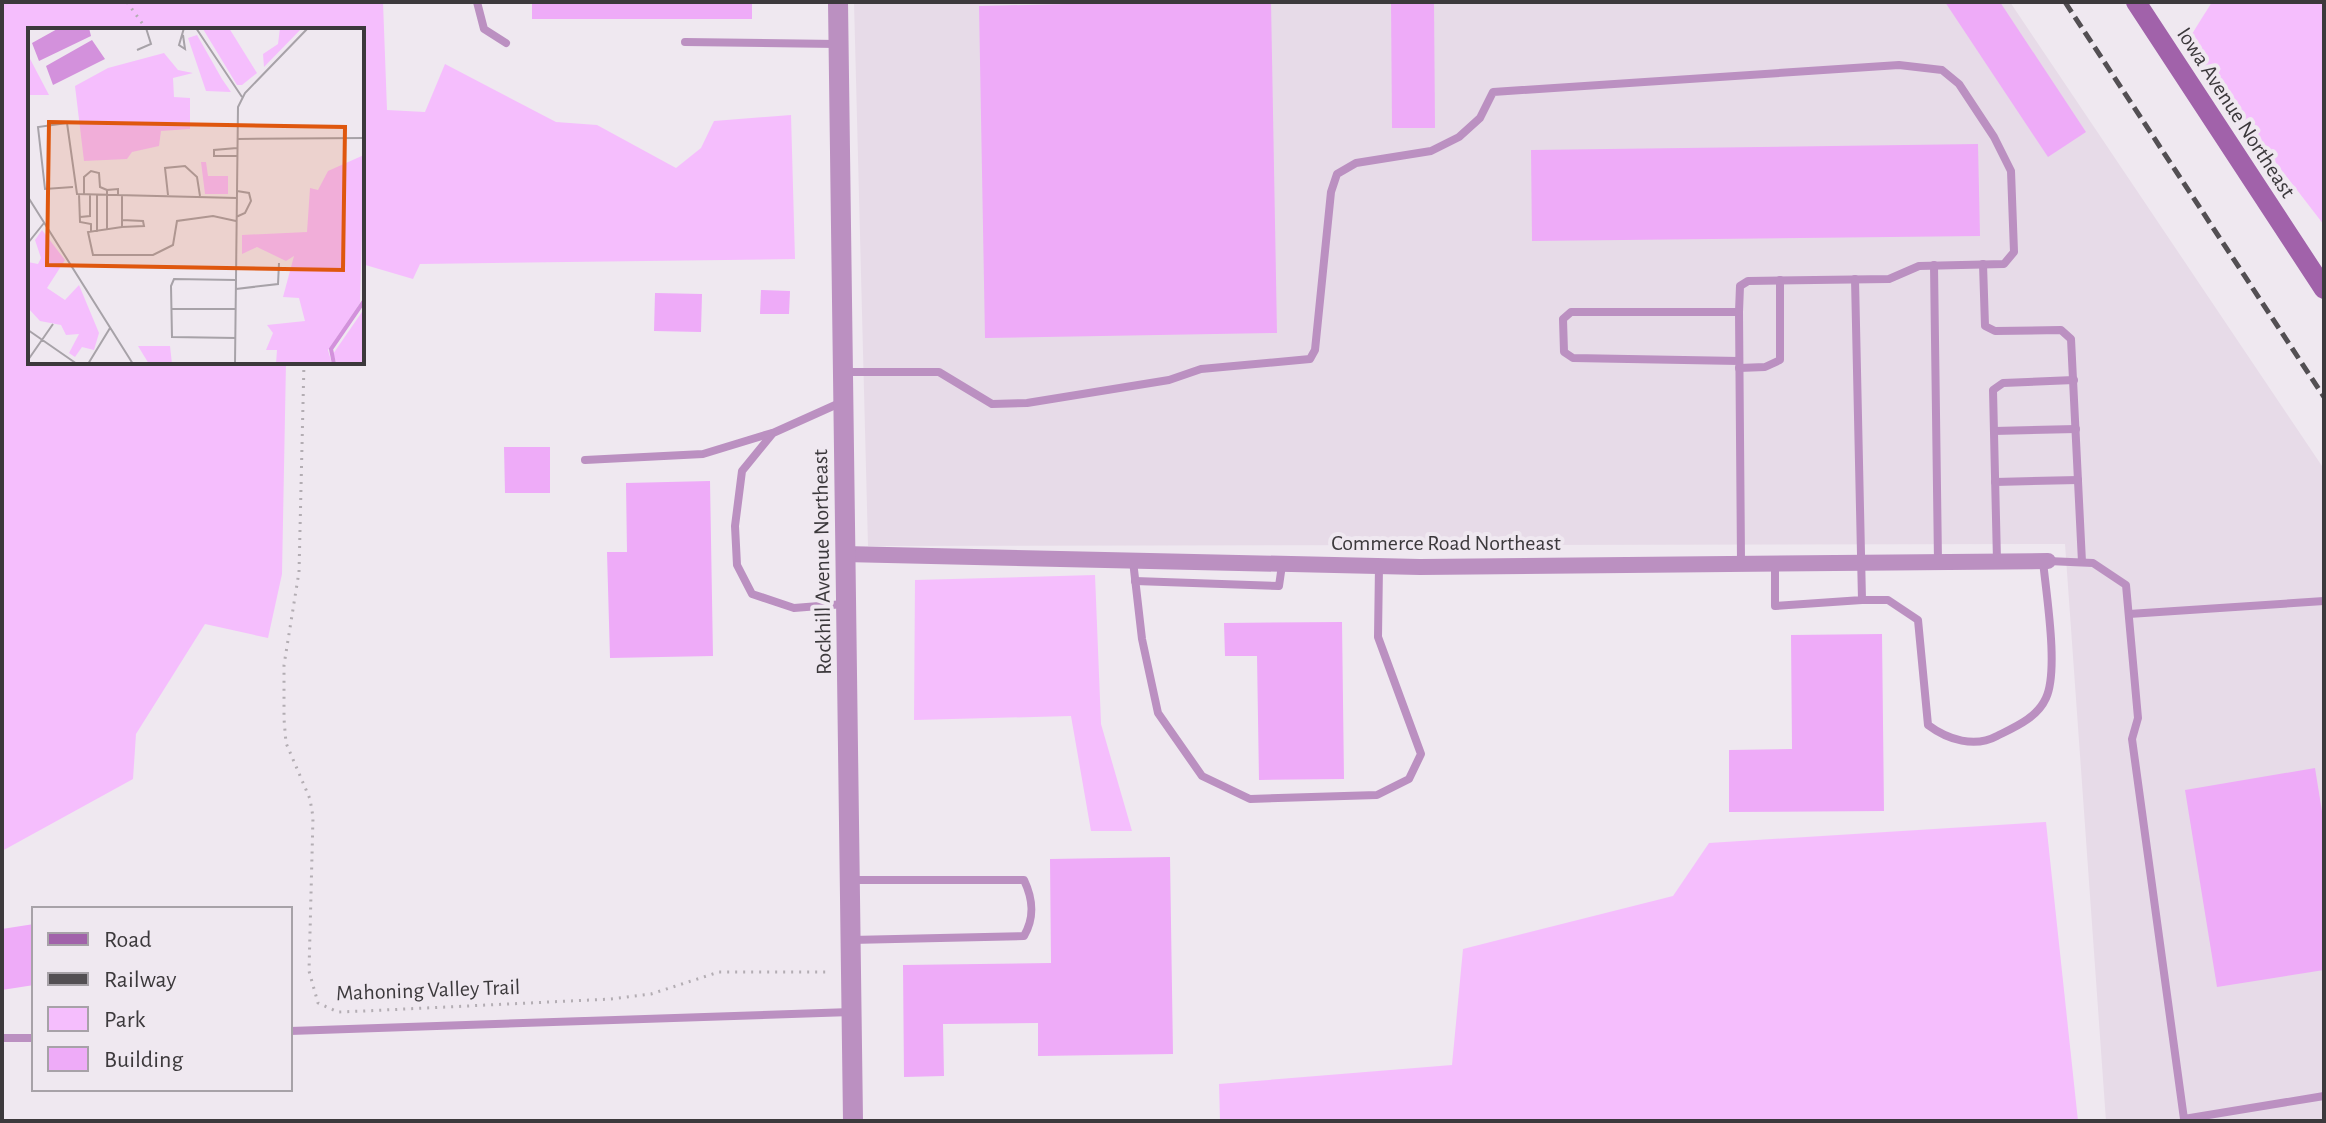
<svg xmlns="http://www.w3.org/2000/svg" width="2326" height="1123" viewBox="0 0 2326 1123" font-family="'Alegreya Sans',sans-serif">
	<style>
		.built { fill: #e7dbe8 }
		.green { fill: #f5befd }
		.building { fill: #eeabf8 }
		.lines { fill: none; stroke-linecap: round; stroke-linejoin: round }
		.path { stroke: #b3adb3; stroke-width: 3; stroke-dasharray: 2 6; stroke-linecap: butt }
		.service { stroke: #bb90c1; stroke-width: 8 }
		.minor { stroke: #bb90c1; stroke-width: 16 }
		.tertiary { stroke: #bb90c1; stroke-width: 20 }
		.secondary { stroke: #a162aa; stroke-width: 20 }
		.rail { stroke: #534f53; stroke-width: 5; stroke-dasharray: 12 6; stroke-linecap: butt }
		.labels { text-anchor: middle; stroke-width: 8; stroke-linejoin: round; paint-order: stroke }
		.street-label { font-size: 22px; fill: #3c393c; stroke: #efe8f0 }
		.inset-river { fill: none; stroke: #d391dc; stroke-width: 4 }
		.inset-road { fill: none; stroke: #a7a2a8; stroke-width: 2 }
		.view { fill: #df570e; fill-opacity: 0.15; stroke: #df570e; stroke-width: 4 }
		.inset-edge { fill: none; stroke: #3c393c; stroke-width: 4 }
	</style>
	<rect width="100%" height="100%" fill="#efe8f0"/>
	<polygon class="built" points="854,2 2010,2 2324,469 2324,1121 2106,1121 2065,544 868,546"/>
	<g class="green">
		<polygon points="2,2 383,2 387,110 425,112 445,64 556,122 597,125 676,168 701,148 714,121 791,115 795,259 420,264 413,279 362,264 362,30 30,30 30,362 286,362 282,574 268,638 205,624 136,734 133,779 2,851"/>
		<polygon points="2212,2 2324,2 2324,225 2185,45"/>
		<polygon points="1095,575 1101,724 1132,831 1091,831 1071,716 914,720 915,580"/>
		<polygon points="2046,822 2078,1121 1220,1121 1219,1084 1452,1065 1463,949 1673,896 1709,843"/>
	</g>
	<g class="building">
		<rect x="532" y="2" width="220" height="17"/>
		<polygon points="1152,2 1271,2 1277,333 985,338 979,6"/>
		<polygon points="1391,2 1434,2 1435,128 1392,128"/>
		<polygon points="1945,2 2000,2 2086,132 2048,157"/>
		<polygon points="1978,144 1980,236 1532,241 1531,150"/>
		<polygon points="761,290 790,291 789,314 760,314"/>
		<polygon points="655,293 702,294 701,332 654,331"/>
		<polygon points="504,447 550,447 550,493 505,493"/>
		<polygon points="710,481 713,656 610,658 607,552 627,552 626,483"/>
		<polygon points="1342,622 1344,779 1259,780 1257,656 1225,656 1224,623"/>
		<polygon points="1882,634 1884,811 1729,812 1729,750 1792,749 1791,635"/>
		<polygon points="2315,768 2324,824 2324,970 2217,987 2185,790"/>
		<polygon points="1170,857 1173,1054 1038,1056 1038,1023 943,1024 944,1076 904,1077 903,965 1051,963 1050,859"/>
		<polygon points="34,924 34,985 2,990 2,929"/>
	</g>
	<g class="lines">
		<g class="path">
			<polyline points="127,2 147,30"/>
			<polyline points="304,362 299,572 284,665 284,719 286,743 310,799 313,817 309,971 318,1003 338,1012 364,1011 611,999 651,994 719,972 831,972"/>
		</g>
		<g class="service">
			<polyline points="477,2 484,29 506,43"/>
			<polyline points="685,42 838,44"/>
			<polyline points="1983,264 1985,326 1995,331 2061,330 2071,339 2082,562"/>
			<polyline points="1934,265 1938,562"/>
			<polyline points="1739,361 1573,358 1564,352 1563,319 1571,312 1739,312 1741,561"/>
			<polyline points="1739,368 1765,367 1780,360 1780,280"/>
			<polyline points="844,372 939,372 992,404 1027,403 1169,380 1201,369 1310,359 1315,350 1331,192 1337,174 1356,163 1431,151 1459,137 1480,118 1493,92 1899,65 1942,70 1959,84 1994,137 2011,171 2014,252 2004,264 1919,266 1889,279 1748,281 1740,286 1739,312"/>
			<polyline points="842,402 773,433 742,471 735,526 737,565 752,594 794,608 844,604"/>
			<polyline points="1994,431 2076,429"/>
			<polyline points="585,460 703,454 772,433"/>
			<polyline points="1995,482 2078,480"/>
			<polyline points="1133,561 1142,639 1158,713 1202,776 1250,799 1377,795 1409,779 1421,754 1378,637 1379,566"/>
			<polyline points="1997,561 1993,390 2003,383 2074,380"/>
			<polyline points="2048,561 2093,563 2126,585 2138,718 2132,739 2184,1119 2324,1096"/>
			<polyline points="1775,562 1775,606 1862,600 1855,279"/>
			<polyline points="1135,581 1279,586 1282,565"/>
			<path d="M 1862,600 L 1888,600 L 1918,620 L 1928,725 C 1948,740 1975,748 1997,736 C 2015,727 2037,718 2046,698 C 2059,670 2046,593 2043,561"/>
			<polyline points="2129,614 2324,601"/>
			<path d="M 850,880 L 1024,880 C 1033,899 1035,917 1024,936 L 851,940"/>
			<polyline points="290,1031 851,1012"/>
			<polyline points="2,1038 34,1038"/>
		</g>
		<polyline class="minor" points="844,554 1420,567 2048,561"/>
		<polyline class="tertiary" points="838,2 853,1121"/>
		<polyline class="secondary" points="2136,2 2324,289"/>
		<polyline class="rail" points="2065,2 2324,397"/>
	</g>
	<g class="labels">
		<g class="street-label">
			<text transform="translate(2237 112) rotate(57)" y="8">Iowa Avenue Northeast</text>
			<text x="1446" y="550">Commerce Road Northeast</text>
			<text transform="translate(821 562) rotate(-91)" y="8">Rockhill Avenue Northeast</text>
			<text transform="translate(428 989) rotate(-2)" y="8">Mahoning Valley Trail</text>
		</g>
	</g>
	<g transform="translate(28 28)">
		<rect width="336" height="336" fill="#efe8f0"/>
		<path d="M 201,0 L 229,45 L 214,57 L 209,57 L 175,1 ZM 252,0 L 274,0 L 236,39 L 235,26 L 250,16 ZM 169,7 L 194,51 L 203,64 L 178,63 L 160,10 ZM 136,25 L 150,42 L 165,45 L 145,50 L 146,69 L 162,70 L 162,101 L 133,103 L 131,118 L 104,124 L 99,131 L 56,133 L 47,58 L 80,40 ZM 0,27 L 21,67 L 0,67 ZM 336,127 L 332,275 L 300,322 L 304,336 L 248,336 L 249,322 L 238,322 L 245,305 L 239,297 L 277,293 L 271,270 L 255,269 L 266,228 L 258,233 L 229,219 L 214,226 L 214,207 L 279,204 L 282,160 L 290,162 L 300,143 ZM 173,134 L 178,134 L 180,148 L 200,148 L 200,166 L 177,166 ZM 14,202 L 37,232 L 19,260 L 37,272 L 51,257 L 71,305 L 66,322 L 54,319 L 47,329 L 41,325 L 51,306 L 38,307 L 33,297 L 12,293 L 0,280 L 0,234 L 10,236 L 13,230 L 7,212 ZM 336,281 L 336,336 L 309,336 L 305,326 ZM 110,318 L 142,318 L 144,336 L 121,336 Z" fill="#f5befd"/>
		<path d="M 31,0 L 61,0 L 63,8 L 11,33 L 4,15 ZM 64,12 L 77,31 L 25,57 L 18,38 Z" fill="#d391dc"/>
		<path class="inset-river" d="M 306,336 L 303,321 L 336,273"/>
		<path class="inset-road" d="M 168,0 L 214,69M 155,7 L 157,21 L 151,17 L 156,0M 109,22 L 123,16 L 118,0M 209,111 L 336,110M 209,128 L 186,128 L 186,122 L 209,120M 45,159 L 17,161 L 10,99 L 39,95 L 49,166 L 209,170M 51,166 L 52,194 L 63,196 L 63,204M 56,166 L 56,149 L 63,143 L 71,145 L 72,159 L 79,162M 140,167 L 137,140 L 157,138 L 169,149 L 172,168M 0,169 L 105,336M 52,189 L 62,188 L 62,166M 208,189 L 217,185 L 223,173 L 221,165 L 209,163M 94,192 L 115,193 L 116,198 L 94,199 L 94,167M 94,199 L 60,204 L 65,227 L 125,227 L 145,217 L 149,193 L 185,188 L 208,193M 79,202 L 79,162 L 90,161 L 90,167M 69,204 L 69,166M 0,215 L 16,195M 208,261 L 250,256 L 251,235M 143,281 L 208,281M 0,302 L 49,336M 208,310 L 144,309 L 143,258 L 146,251 L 208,252M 0,332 L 25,296M 60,336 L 82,300M 207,336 L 210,79 L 217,65 L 280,0"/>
		<path class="view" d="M 21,94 L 317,99 L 315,242 L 19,237 Z"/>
		<rect width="336" height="336" class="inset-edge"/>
	</g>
	<rect width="2326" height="1123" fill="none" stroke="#3c393c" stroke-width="8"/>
	<rect x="32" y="907" width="260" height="184" fill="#efe8f0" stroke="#a7a2a8" stroke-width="2"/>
	<rect x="48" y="933" width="40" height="12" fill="#a162aa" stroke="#a7a2a8" stroke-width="2"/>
	<text x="104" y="947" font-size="24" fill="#3c393c">Road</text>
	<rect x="48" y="973" width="40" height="12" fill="#534f53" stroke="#a7a2a8" stroke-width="2"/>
	<text x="104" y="987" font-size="24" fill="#3c393c">Railway</text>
	<rect x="48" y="1007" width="40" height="24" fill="#f5befd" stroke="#a7a2a8" stroke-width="2"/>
	<text x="104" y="1027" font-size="24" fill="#3c393c">Park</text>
	<rect x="48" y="1047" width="40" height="24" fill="#eeabf8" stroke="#a7a2a8" stroke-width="2"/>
	<text x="104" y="1067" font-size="24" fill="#3c393c">Building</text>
</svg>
